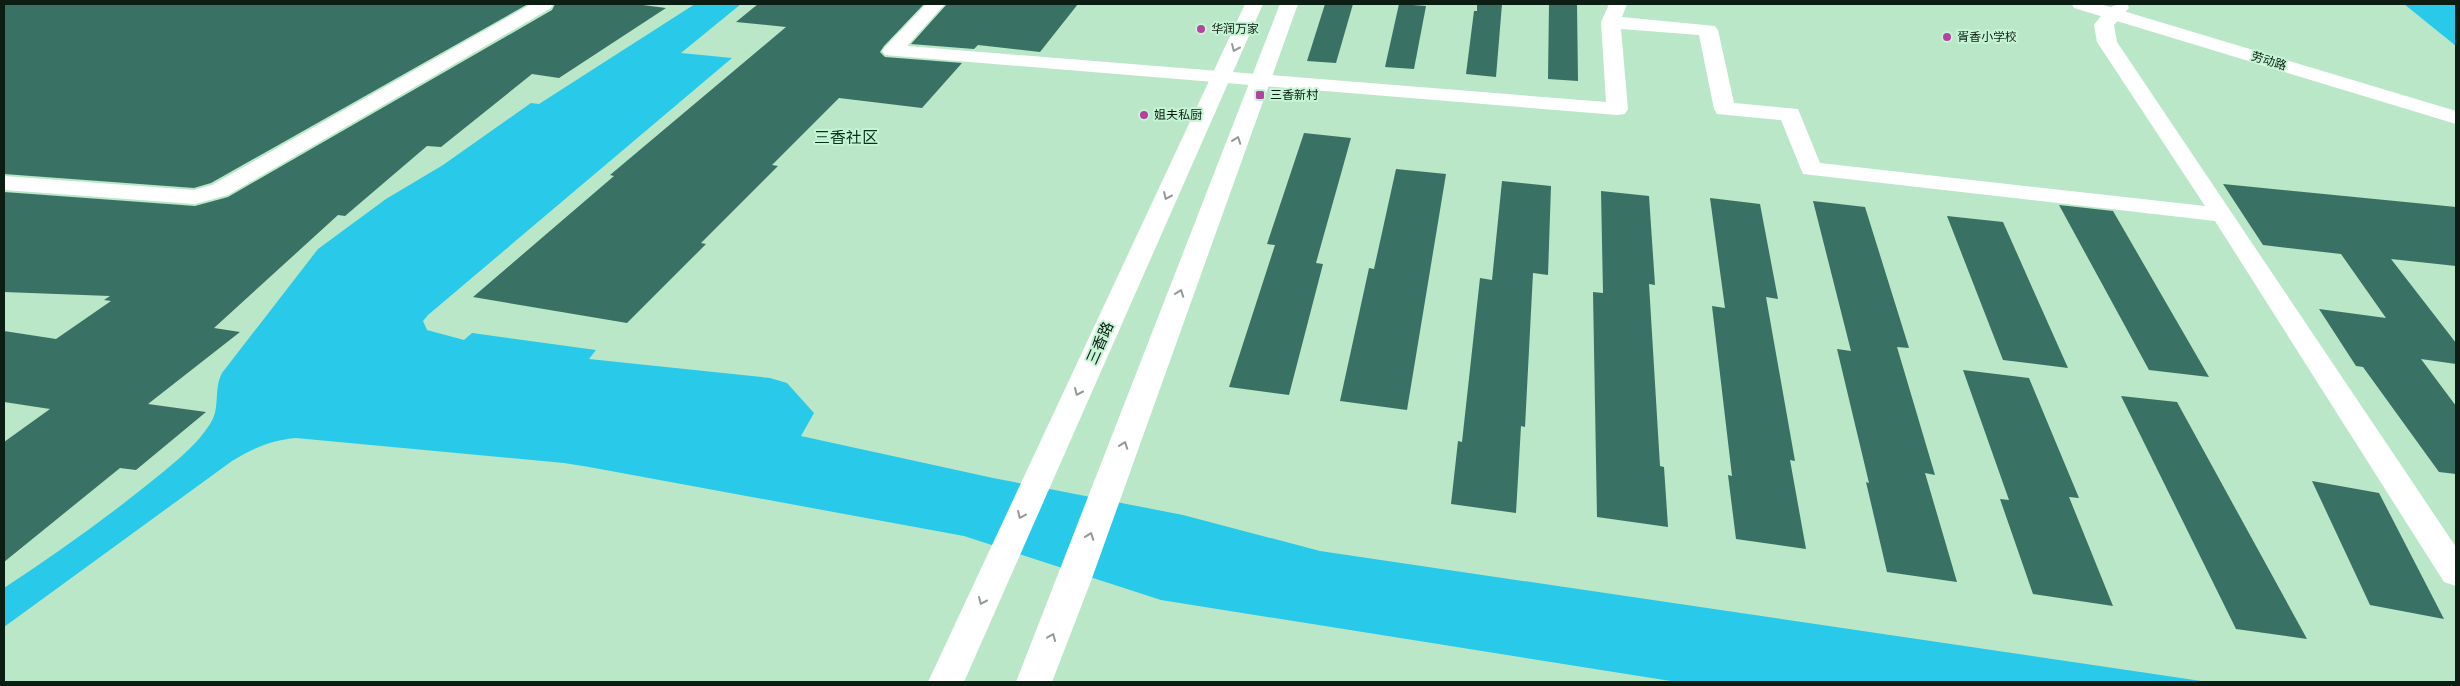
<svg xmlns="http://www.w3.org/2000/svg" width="2460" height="686" viewBox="0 0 2460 686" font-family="Jost,'Noto Sans SC',sans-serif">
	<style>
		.water { fill: #28c9e9 }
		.building { fill: #397264 }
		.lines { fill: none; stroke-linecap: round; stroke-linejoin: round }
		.minor { fill: #fff; fill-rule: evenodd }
		.major { fill: #fff; fill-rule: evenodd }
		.oneway { stroke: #929a95 }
		.poi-dot { fill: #b4439f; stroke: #c5f5d5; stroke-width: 2 }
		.labels { text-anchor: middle; stroke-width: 4; stroke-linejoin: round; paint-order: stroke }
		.far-poi-label { font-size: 12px; fill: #0c1e13; stroke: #c5f5d5; text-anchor: start }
		.far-street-label { font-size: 12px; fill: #0c1e13; stroke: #c5f5d5 }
		.street-label { font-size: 15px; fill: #0c1e13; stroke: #c5f5d5 }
		.neighbourhood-label { font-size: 16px; fill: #04321b; stroke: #c5f5d5 }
	</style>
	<rect width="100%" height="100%" fill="#b9e7c8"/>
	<g class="water">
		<path d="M 695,4 L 741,4 L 681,53 L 732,58 L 428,315 L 423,321 L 427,330 L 464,340 L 472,333 L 596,350 L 589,359 L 770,378 L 787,383 L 814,413 L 801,436 L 993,478 L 1183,515 L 1320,551 L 2208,682 L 1677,682 L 1161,600 L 964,536 L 589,467 L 564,463 L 296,438 C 272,440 253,448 232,461 L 4,627 L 4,588 C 53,556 101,522 147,485 C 169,467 195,448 210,424 C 221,408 213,390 222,373 L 318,249 L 386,199 L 443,165 L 531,103 L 539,104 Z"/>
		<polygon points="2404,4 2456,4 2456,46"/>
	</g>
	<g class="building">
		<polygon points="4,4 528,4 211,183 194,188 4,174"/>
		<polygon points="555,4 635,4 666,8 559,78 532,74 441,147 427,146 345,216 338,215 214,328 240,332 148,404 206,412 136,470 120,468 4,562 4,442 50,409 4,402 4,331 56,339 111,301 104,300 110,296 4,292 4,192 195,206 228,197 552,10"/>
		<polygon points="758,4 924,4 884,46 880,52 885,57 962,63 922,108 839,98 772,165 778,166 701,243 706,244 627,323 473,297 614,176 610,175 786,27 736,22"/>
		<polygon points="947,4 1078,4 1040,52 978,45 974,49 911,44"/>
		<polygon points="1325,4 1353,4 1336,63 1307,61"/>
		<polygon points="1399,4 1426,6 1414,69 1385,67"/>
		<polygon points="1477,4 1502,4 1496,77 1466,74 1474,11 1477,11"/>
		<polygon points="1549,4 1577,4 1578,81 1548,79"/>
		<polygon points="1304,133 1351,138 1316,263 1323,264 1289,395 1229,387 1275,245 1267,244"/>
		<polygon points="1396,169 1446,174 1407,410 1340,401 1369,268 1374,269"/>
		<polygon points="1502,181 1551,186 1548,275 1533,273 1525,427 1521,426 1516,513 1451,504 1458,441 1462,442 1480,278 1492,280"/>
		<polygon points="2223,184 2456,207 2456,266 2391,259 2456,343 2456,364 2421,359 2456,406 2456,474 2439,472 2363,367 2356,366 2319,309 2386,318 2341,254 2263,245"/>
		<polygon points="1601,191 1649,196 1655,285 1649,284 1660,466 1664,467 1668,527 1597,517 1593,292 1603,293"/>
		<polygon points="1710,198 1760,204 1778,299 1766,297 1795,461 1790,460 1806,549 1736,539 1728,475 1732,476 1712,306 1725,308"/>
		<polygon points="1813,201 1865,207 1909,348 1897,347 1935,475 1925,473 1957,582 1887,572 1866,482 1869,483 1837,349 1851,351"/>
		<polygon points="2059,205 2113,211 2209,377 2149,370"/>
		<polygon points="1947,216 2003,222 2068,368 2003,360"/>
		<polygon points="1963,370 2029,378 2079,498 2069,497 2113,606 2033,594 2000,499 2009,500"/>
		<polygon points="2121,396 2177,402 2307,639 2236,629"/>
		<polygon points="2312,481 2379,493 2444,619 2370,605"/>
	</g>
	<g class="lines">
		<g class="minor">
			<polygon points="531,4 553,4 551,8 228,195 195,204 4,190 4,176 194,190 212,185"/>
			<path d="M 926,4 L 945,4 L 907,46 L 1606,102 L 1601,22 L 1609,4 L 1627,4 L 1622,17 L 1715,26 L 1718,30 L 1734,103 L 1798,109 L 1820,163 L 2205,206 L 2097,42 L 2094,25 C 2104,12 2110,3 2127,4 L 2129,8 L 2114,25 L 2117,42 L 2456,547 L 2456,586 L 2444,582 L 2215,221 L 1803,174 L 1781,120 L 1717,114 L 1714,109 L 1699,35 L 1621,29 L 1628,109 L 1625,114 L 1617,115 L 885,55 L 882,51 L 885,47 Z"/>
		</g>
		<g class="major">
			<polygon points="1245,4 1263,4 964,682 928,682"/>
			<polygon points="1280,4 1298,4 1091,581 1052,682 1016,682"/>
			<polygon points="2072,4 2100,4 2456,111 2456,124 2074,8"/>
		</g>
	</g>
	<defs><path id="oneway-chevron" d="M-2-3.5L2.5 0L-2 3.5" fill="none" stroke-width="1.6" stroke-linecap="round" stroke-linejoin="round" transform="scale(1.25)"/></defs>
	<g class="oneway">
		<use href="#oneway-chevron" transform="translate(1235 48) rotate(114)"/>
		<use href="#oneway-chevron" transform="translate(1237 140) rotate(-70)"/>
		<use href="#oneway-chevron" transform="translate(1167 196) rotate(114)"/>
		<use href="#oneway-chevron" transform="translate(1180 293) rotate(-70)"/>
		<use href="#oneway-chevron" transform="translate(1078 392) rotate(114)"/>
		<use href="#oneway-chevron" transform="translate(1124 445) rotate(-70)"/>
		<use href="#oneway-chevron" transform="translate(1021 515) rotate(115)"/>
		<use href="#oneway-chevron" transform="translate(1090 536) rotate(-70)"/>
		<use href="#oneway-chevron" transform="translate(982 601) rotate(114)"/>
		<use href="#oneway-chevron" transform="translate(1052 637) rotate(-68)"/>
	</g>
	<g class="poi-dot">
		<circle cx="1201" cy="29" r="5"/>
		<circle cx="1947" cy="37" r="5"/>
		<rect x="1255" y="90" width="10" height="10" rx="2.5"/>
		<circle cx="1144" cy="115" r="5"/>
	</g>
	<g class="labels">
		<g class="far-poi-label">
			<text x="1211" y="33">华润万家</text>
			<text x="1957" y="41">胥香小学校</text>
			<text x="1270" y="99">三香新村</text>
			<text x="1154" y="119">姐夫私厨</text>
		</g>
		<g class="far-street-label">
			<text transform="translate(2269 61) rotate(17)" y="4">劳动路</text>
		</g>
		<g class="street-label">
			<text transform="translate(1100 343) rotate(-66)" y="5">三香路</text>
		</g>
		<g class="neighbourhood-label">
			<text x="846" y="143">三香社区</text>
		</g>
	</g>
	<rect width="2460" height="686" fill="none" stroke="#0c1e13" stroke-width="10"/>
</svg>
